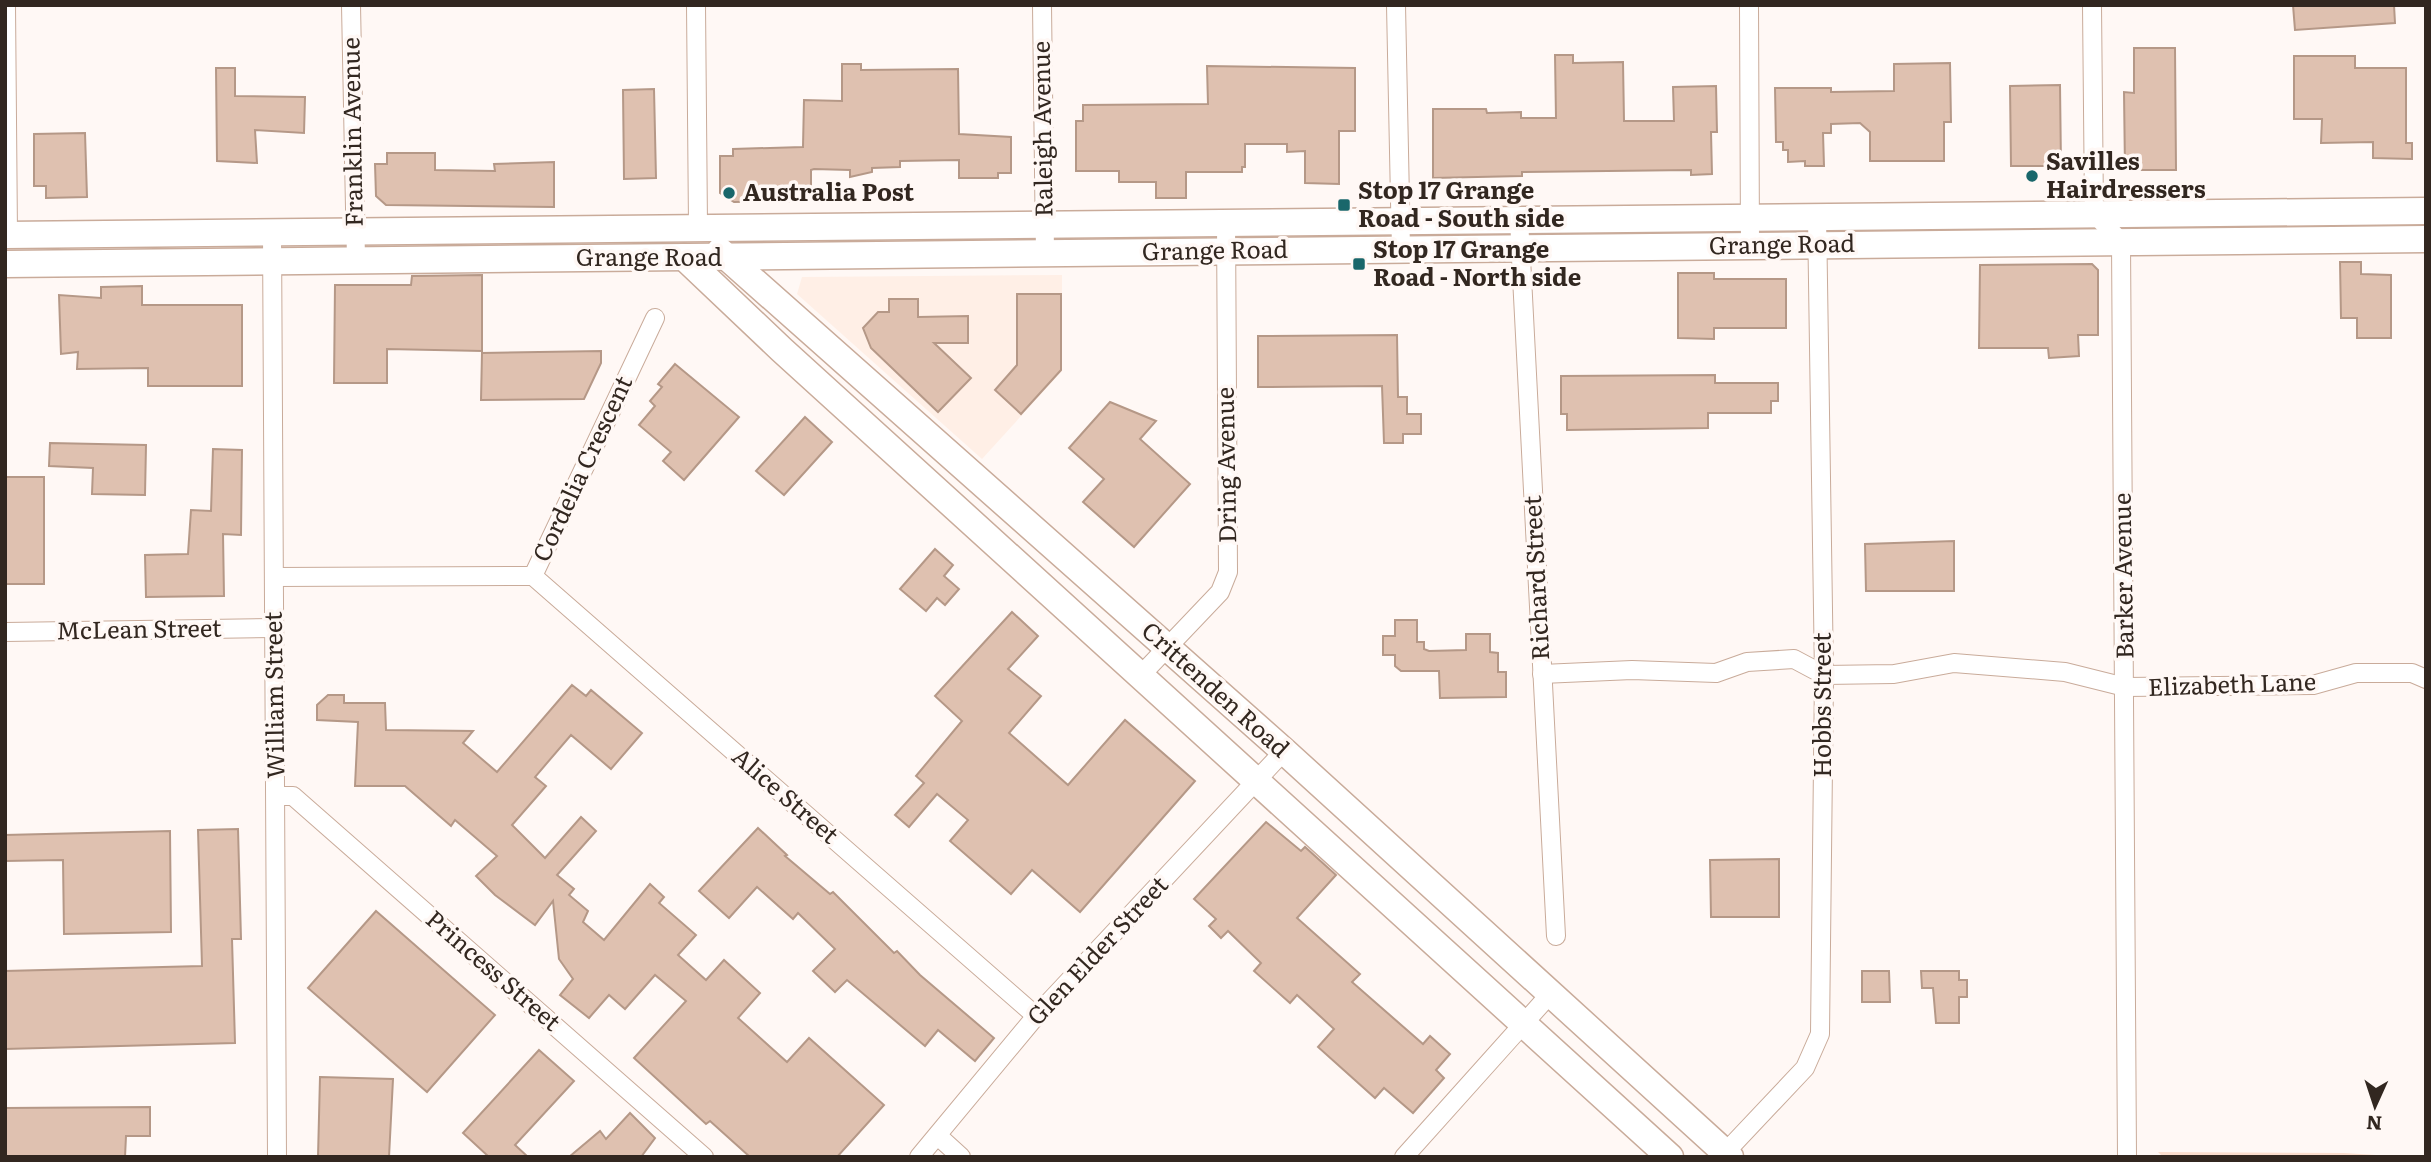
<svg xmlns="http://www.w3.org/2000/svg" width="2431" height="1162" viewBox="0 0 2431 1162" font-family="Literata,serif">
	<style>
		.built { fill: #ffefe6 }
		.green { fill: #fbddcd }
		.building { fill: #dfc1b0; stroke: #b59887; stroke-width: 2 }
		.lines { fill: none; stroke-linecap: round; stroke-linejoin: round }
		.minor-casing { stroke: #c9ab9a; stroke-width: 20 }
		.secondary-casing { stroke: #c9ab9a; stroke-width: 29 }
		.minor { stroke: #fff; stroke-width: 18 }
		.secondary { stroke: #fff; stroke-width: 26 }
		.poi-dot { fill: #19676b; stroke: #fff8f5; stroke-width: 2.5 }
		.labels { text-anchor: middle; stroke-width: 7; stroke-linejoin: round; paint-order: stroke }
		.street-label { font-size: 24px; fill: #322720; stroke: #fff8f5 }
		.poi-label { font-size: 24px; font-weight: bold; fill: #322720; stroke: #fff8f5; text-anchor: start }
	</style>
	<rect width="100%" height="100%" fill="#fff8f5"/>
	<polygon class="built" points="1062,275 1062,371 982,459 797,294 802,277"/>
	<polygon class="green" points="2158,1152 2344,1153 2408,1157 2163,1157"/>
	<g class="building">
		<polygon points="2293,5 2394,5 2395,23 2295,30"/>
		<polygon points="2134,48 2175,48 2176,170 2125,170 2124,92 2134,93"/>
		<polygon points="1555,55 1573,55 1573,63 1623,62 1624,121 1674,121 1673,87 1716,86 1717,132 1711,132 1712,174 1691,175 1691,170 1522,172 1522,176 1433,178 1433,109 1486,109 1487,113 1521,112 1521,118 1556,118"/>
		<polygon points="2294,56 2355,56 2355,68 2406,68 2406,143 2412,143 2412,159 2373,158 2373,142 2321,143 2322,119 2294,119"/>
		<polygon points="1950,63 1951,122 1944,122 1944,161 1870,161 1870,132 1860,123 1831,124 1831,133 1823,133 1824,166 1805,166 1805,161 1788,162 1788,150 1783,150 1783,142 1776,142 1775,88 1831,88 1831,92 1894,91 1894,64"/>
		<polygon points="842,64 861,64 861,70 958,69 959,134 1011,137 1011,173 998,173 998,178 959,178 959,160 900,161 900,167 872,168 872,172 850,177 850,170 814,169 811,170 811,201 734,202 720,193 720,156 733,156 733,149 803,147 804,100 842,101"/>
		<polygon points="1207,66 1355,68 1355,131 1339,131 1339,184 1305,183 1305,151 1287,152 1287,144 1245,144 1245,167 1242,167 1242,172 1186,172 1186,198 1156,198 1156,182 1119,182 1119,171 1076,171 1076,121 1083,121 1083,105 1208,104"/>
		<polygon points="216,68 235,68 235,96 305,97 304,133 255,130 257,163 217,161"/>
		<polygon points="2060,85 2061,166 2011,166 2010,86"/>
		<polygon points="654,89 656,178 624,179 623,90"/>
		<polygon points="85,133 87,197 46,198 46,186 34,186 34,134"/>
		<polygon points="387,153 435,153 435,170 495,171 494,164 554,162 554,207 386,205 376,196 375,164 387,164"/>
		<polygon points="2340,262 2361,262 2361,274 2391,275 2391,338 2357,338 2357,318 2341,318"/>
		<polygon points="2092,264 2098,270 2098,335 2078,335 2079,356 2049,358 2048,348 1979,348 1980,265"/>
		<polygon points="1678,273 1714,273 1714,279 1786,279 1786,328 1714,328 1714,339 1678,338"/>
		<polygon points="482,275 482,351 387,349 387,383 334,383 335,285 411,285 412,276"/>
		<polygon points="142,286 142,305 242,305 242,386 148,386 148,368 77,369 78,352 61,354 59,295 101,298 101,287"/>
		<polygon points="1017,294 1061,294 1061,370 1021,414 995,390 1017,365"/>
		<polygon points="889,299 918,299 918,317 968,316 968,343 934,343 971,378 938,412 871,348 863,328 878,312 889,312"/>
		<polygon points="1397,335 1398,397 1407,397 1407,414 1421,414 1421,434 1403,434 1403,443 1384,443 1382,386 1258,387 1258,336"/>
		<polygon points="601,351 601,363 584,399 481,400 482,353"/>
		<polygon points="675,364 739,417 684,480 663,461 671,452 639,425 655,406 650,401 662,387 658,384"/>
		<polygon points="1715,375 1715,383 1778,383 1778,401 1771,401 1771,413 1708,413 1708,428 1567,430 1567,414 1561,414 1561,376"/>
		<polygon points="1110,402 1156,421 1140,439 1190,484 1134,547 1083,502 1104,479 1069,448"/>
		<polygon points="805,417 832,442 784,495 756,471"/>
		<polygon points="50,443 146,445 145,495 92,494 93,468 49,466"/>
		<polygon points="213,449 242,450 241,535 223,534 224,596 146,597 145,555 188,554 191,510 211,511"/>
		<rect x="5" y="477" width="39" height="107"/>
		<polygon points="1954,541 1954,591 1866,591 1865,544"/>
		<polygon points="935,549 953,565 944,576 959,589 945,605 937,598 926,611 900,589"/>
		<polygon points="1012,612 1038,636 1008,669 1041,696 1009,733 1068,785 1125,720 1195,781 1080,912 1032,870 1011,894 950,841 968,820 937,794 909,827 895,815 924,783 916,776 962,721 935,696"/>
		<polygon points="1395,620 1417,620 1417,642 1424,642 1424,649 1429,651 1466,650 1466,634 1490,634 1490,652 1498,653 1498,672 1506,672 1506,697 1440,698 1439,671 1401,671 1395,666 1395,655 1383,655 1383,636 1395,636"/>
		<polygon points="572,685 586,696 591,690 642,733 611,769 571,735 535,777 546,786 512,825 545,858 581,817 596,831 557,875 574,889 569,895 588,911 583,922 604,940 650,884 664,897 659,903 696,935 678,955 706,980 724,960 760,993 738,1018 787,1062 809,1038 884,1105 837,1157 750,1157 710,1121 706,1124 634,1058 686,1001 655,975 625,1009 609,995 589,1018 560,995 573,979 559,959 553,901 535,925 495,895 476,876 497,856 455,820 451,826 405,786 355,786 358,722 317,720 317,705 328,695 344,695 344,703 385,703 386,730 473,731 463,743 497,772"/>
		<polygon points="1266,822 1301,851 1305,847 1336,875 1297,918 1360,974 1352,982 1423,1044 1430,1036 1450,1054 1436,1070 1444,1078 1413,1113 1384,1088 1375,1098 1318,1047 1334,1029 1297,995 1290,1003 1254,971 1261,963 1228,931 1221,938 1209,926 1216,919 1194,899"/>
		<polygon points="758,828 787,855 785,856 830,894 833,892 894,953 897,951 920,975 994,1038 975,1061 938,1030 925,1046 847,980 835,992 813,971 835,949 798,913 793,919 757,887 729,918 699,891"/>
		<polygon points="238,829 241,939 232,939 235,1043 5,1049 5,971 202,966 198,830"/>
		<polygon points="170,831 171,932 64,934 63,860 5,861 5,835"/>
		<polygon points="1779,859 1779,917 1711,917 1710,860"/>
		<polygon points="376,911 495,1015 427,1092 308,988"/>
		<polygon points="1862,971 1889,971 1890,1002 1862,1002"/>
		<polygon points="1921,971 1959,971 1959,980 1967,980 1967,997 1959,997 1959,1023 1936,1023 1933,988 1922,988"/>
		<polygon points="539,1050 574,1081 515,1145 528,1157 489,1157 463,1133"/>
		<polygon points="320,1077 393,1079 389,1157 318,1157"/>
		<polygon points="150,1107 150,1136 126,1136 125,1157 5,1157 5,1108"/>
		<polygon points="630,1113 655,1138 641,1157 569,1157 600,1131 606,1139"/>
	</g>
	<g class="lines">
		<defs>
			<g id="minor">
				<polyline points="6,5 8,235"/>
				<polyline points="351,5 356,259"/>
				<polyline points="696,5 698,226"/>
				<polyline points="1042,5 1045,253"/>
				<polyline points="1396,5 1401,249"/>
				<polyline points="1749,5 1750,245"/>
				<polyline points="2092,5 2094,213 2121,242 2127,1157"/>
				<polyline points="1519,219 1556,936"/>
				<polyline points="272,232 277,1157"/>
				<polyline points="533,576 1036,1016"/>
				<polyline points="274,577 533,576 655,318"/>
				<polyline points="5,632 273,628"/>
				<polyline points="1542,674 1632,670 1716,673 1747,662 1794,659 1824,675 1894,674 1954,663 2065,672 2125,687 2313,685 2356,673 2412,673 2426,679"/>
				<polyline points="1141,675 1220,592 1228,572 1226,221"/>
				<polyline points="277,796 293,796 704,1157"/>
				<polyline points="938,1136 961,1157"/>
				<polyline points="919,1157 1036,1016 1284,751"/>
				<polyline points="1404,1157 1551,993"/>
				<polyline points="1721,1157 1805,1068 1820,1034 1824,675 1817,216"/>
			</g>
			<g id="secondary">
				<polyline points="5,235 2426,211"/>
				<polyline points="720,251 1284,751 1730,1157"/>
				<polyline points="684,257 782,350 1670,1157"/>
				<polyline points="5,264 2426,239"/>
			</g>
		</defs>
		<use href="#minor" class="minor-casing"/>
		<use href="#secondary" class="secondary-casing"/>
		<use href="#minor" class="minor"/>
		<use href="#secondary" class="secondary"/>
	</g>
	<g class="poi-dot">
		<circle cx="2032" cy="176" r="7"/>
		<circle cx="729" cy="193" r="7"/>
		<rect x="1337" y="198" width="14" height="14" rx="3.5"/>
		<rect x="1352" y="257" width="14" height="14" rx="3.5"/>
	</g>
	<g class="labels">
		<g class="street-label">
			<text transform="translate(1043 129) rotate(-91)" y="8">Raleigh Avenue</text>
			<text transform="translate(353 132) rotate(-91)" y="8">Franklin Avenue</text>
			<text transform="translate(1782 245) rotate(-1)" y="8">Grange Road</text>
			<text transform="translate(1215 251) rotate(-1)" y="8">Grange Road</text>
			<text x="649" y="266">Grange Road</text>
			<text transform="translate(1227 465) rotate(-91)" y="8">Dring Avenue</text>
			<text transform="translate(583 469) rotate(-65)" y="8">Cordelia Crescent</text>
			<text transform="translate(2124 576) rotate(-91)" y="8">Barker Avenue</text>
			<text transform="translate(1537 578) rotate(-93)" y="8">Richard Street</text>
			<text transform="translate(139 630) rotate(-1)" y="8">McLean Street</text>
			<text transform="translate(2232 685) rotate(-2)" y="8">Elizabeth Lane</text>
			<text transform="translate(1215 690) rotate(42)" y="8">Crittenden Road</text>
			<text transform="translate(275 695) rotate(-91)" y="8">William Street</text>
			<text transform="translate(1823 705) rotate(-90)" y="8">Hobbs Street</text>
			<text transform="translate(785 796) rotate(41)" y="8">Alice Street</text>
			<text transform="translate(1098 951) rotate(-47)" y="8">Glen Elder Street</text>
			<text transform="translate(493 971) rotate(41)" y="8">Princess Street</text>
		</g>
		<g class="poi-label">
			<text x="2046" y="170">Savilles<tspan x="2046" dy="28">Hairdressers</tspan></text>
			<text x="1358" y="199">Stop 17 Grange<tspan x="1358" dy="28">Road - South side</tspan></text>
			<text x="743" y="201">Australia Post</text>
			<text x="1373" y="258">Stop 17 Grange<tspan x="1373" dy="28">Road - North side</tspan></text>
		</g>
	</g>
	<rect width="2431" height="1162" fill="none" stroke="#322720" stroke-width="14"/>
	<g transform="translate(2375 1106) rotate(183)" stroke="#fff8f5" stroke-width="5" paint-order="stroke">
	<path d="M0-5L12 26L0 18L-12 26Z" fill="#322720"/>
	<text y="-10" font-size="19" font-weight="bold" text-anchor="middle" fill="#322720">N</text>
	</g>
</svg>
